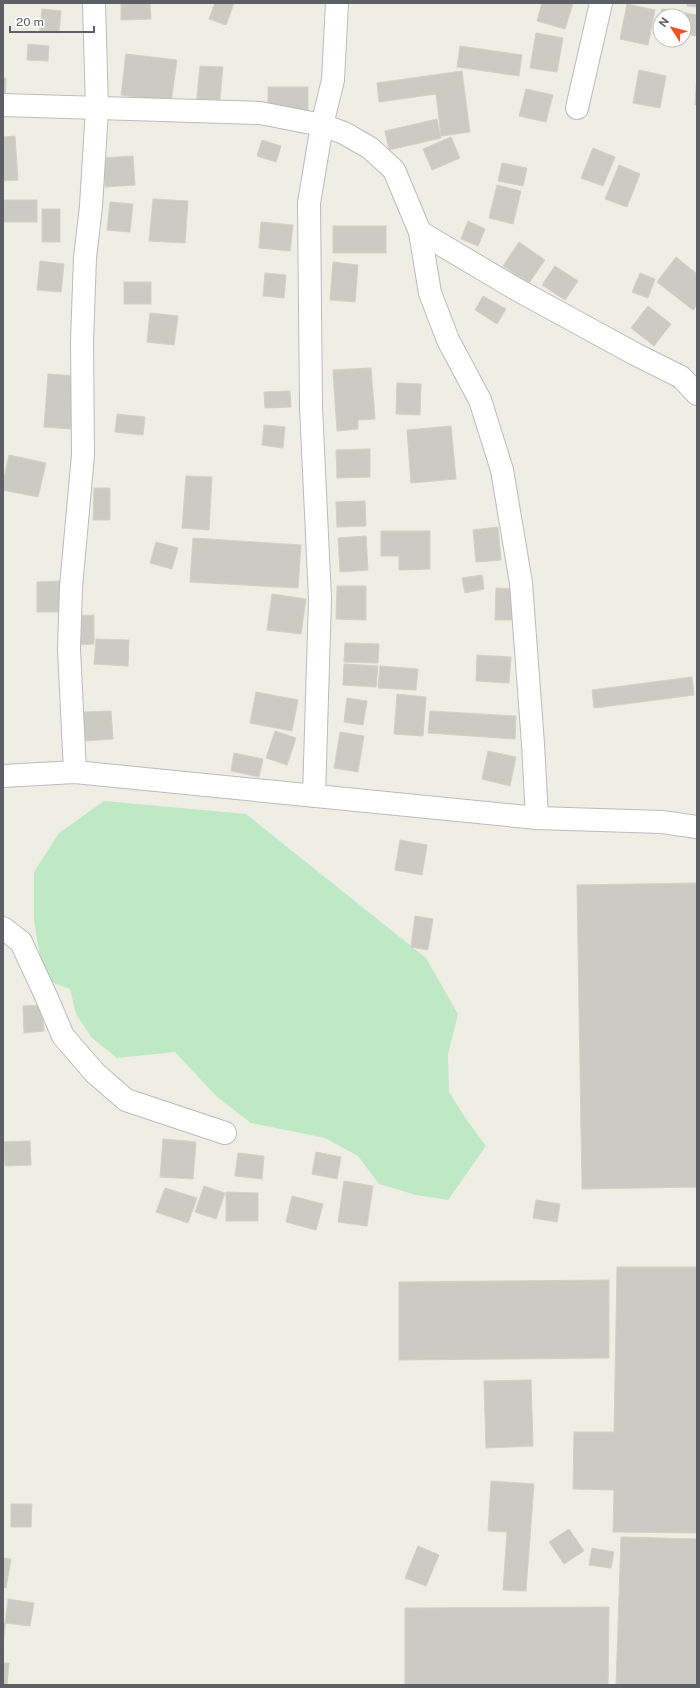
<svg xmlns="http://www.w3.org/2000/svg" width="700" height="1688" viewBox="0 0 700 1688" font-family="'Public Sans',sans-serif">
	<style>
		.green { fill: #bfe8c4 }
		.building { fill: #cccbc3; stroke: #d4d1c1 }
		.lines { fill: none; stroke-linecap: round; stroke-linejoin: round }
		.minor-casing { stroke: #b9bbc1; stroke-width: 24 }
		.minor { stroke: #fff; stroke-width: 22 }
	</style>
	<rect width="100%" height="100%" fill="#efeee4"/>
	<polygon class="green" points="104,801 246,814 426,958 458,1014 448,1054 449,1092 466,1119 486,1146 448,1200 416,1195 379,1184 358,1156 325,1138 251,1123 217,1097 175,1052 117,1058 92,1038 76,1014 70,989 48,981 40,955 34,922 34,872 59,833"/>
	<g class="building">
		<polygon points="121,3 150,3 151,19 121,20"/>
		<polygon points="215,3 234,3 226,25 209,19"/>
		<polygon points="542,3 573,3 565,29 537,21"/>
		<polygon points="687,3 697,3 697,7 687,6"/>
		<polygon points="627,4 655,10 648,45 620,39"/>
		<polygon points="42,9 61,11 59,33 40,31"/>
		<polygon points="662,9 697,15 697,36 684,34 684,16 660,16"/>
		<polygon points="536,33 563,38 557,72 530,68"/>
		<polygon points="28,44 49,46 48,61 27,60"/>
		<polygon points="460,46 522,55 519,76 457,67"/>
		<polygon points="126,54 177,60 171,102 121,95"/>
		<polygon points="200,66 223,67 219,108 196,106"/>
		<polygon points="639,70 666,76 660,108 633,103"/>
		<polygon points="462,71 470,132 441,136 436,94 379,102 377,83"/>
		<polygon points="697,74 697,105 695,105"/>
		<polygon points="3,78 6,78 5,99 3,99"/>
		<polygon points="268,87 308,87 308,112 268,113"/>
		<polygon points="526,89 553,95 546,122 519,116"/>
		<polygon points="437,119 441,138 389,150 385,131"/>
		<polygon points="15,136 18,180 3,181 3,137"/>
		<polygon points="451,137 460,158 432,170 423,149"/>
		<polygon points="262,140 281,146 276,162 257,156"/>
		<polygon points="593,148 615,157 603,186 581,178"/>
		<polygon points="133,156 135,185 105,187 103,158"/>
		<polygon points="502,163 527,168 523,186 498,181"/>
		<polygon points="619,165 640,174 627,207 605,199"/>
		<polygon points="497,185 521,191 513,224 489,218"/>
		<polygon points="153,199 188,201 185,243 149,241"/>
		<rect x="3" y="200" width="34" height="22"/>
		<polygon points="110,202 133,204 130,232 107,230"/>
		<rect x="42" y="209" width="18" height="33"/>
		<polygon points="468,221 485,229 478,246 461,239"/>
		<polygon points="261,222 293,225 290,251 259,248"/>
		<rect x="333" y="226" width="53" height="27"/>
		<polygon points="519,242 545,260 529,283 503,266"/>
		<polygon points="676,257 697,274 697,305 693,310 657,282"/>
		<polygon points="40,261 64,264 61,292 37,290"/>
		<polygon points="333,262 358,265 355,302 330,300"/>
		<polygon points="555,266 578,281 565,300 542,285"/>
		<polygon points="265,273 286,275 284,298 263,296"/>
		<polygon points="640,273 655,279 648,298 632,292"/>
		<rect x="124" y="282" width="27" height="22"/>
		<polygon points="483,296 506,309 497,324 475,310"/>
		<polygon points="648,306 671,324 654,346 631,328"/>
		<polygon points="150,313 178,316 174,345 147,342"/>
		<polygon points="371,368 375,419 358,420 358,429 337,431 333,370"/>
		<polygon points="48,374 75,376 71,429 44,427"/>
		<polygon points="397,383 421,384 420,415 396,414"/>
		<polygon points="290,391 291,407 265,408 264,392"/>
		<polygon points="117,414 145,417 143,435 115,432"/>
		<polygon points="264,425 285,427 283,448 262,445"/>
		<polygon points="451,426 456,479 411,483 407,430"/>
		<polygon points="370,449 370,477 337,478 336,450"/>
		<polygon points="9,455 46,463 38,497 3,490 3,482"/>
		<polygon points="186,476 212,477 209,530 182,528"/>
		<polygon points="94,488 110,488 110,520 93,520"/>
		<polygon points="365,501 366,526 337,527 336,502"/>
		<polygon points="498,527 501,560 476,562 473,530"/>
		<polygon points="381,531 430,531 430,569 399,570 399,556 381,556"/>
		<polygon points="366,536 368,570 340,572 338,538"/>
		<polygon points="193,538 301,545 298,588 190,582"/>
		<polygon points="156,542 178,548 172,569 150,563"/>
		<polygon points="482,575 484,589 465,593 462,578"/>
		<polygon points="63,581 64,612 37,612 37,582"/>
		<polygon points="337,586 366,586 366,620 336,619"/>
		<polygon points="496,588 514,589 513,620 495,620"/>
		<polygon points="272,594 306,599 301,634 267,630"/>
		<polygon points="94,615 94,644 75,645 74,616"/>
		<polygon points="96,639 129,640 128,666 94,664"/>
		<polygon points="345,643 379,644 378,663 344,662"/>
		<polygon points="477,655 511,657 509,683 476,681"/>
		<polygon points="344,664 378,666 376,687 343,685"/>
		<polygon points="380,666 418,669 416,690 378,688"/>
		<polygon points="692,677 694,695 594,708 592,690"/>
		<polygon points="256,692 298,700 292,731 250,723"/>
		<polygon points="397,694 426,697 423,736 394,734"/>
		<polygon points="347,698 367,701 363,725 344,722"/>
		<polygon points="111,711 113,739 85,741 83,712"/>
		<polygon points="430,711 516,716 515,739 428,733"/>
		<polygon points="275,731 296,738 287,765 266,758"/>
		<polygon points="340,732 364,736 358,772 334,768"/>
		<polygon points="488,751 516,757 510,786 482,779"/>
		<polygon points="234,753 263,759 259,777 231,771"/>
		<polygon points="400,840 427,845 422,875 395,870"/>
		<polygon points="697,883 697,1187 582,1189 577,885"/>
		<polygon points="415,916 433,919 428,950 411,947"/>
		<polygon points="42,1005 44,1031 24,1033 23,1006"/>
		<polygon points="163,1139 196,1142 193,1179 160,1177"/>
		<polygon points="30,1141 31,1165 5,1166 4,1142"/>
		<polygon points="316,1152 341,1157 337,1179 312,1174"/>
		<polygon points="238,1153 264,1156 262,1179 235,1176"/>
		<polygon points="344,1181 373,1186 367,1226 338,1222"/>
		<polygon points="204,1186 225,1193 216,1219 195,1212"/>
		<polygon points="165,1188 197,1198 188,1223 156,1212"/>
		<polygon points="226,1192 258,1193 258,1221 226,1221"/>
		<polygon points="292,1196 323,1204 316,1230 286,1222"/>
		<polygon points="536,1200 560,1204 557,1222 533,1218"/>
		<polygon points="617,1267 697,1267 697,1533 613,1532 614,1490 573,1489 574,1432 614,1432"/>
		<polygon points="609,1280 609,1358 399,1360 399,1282"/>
		<polygon points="531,1380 533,1446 486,1448 484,1381"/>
		<polygon points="491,1481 534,1484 526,1591 503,1590 507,1532 488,1531"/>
		<polygon points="11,1504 32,1504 31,1527 11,1527"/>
		<polygon points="569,1529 584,1551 564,1564 549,1542"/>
		<polygon points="621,1537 697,1539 697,1685 616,1685"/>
		<polygon points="418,1546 439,1555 426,1586 405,1578"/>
		<polygon points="592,1548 614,1552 611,1568 589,1565"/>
		<polygon points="3,1558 11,1559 6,1588 3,1587"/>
		<polygon points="8,1599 34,1603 30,1626 5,1623"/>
		<polygon points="609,1607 608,1685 405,1685 405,1608"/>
		<polygon points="3,1623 5,1623 3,1649"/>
		<polygon points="3,1663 9,1663 7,1685 3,1685"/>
	</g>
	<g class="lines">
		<defs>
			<g id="minor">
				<polyline points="3,105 260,113 322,125 344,133 370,148 394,170 420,232 430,293 448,340 480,400 502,470 521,583 533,744 537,818"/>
				<polyline points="577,108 601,3"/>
				<polyline points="420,232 516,289 635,354 681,377 697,394"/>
				<polyline points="75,772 69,649 71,587 83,455 82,341 85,258 91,206 97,109 94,3"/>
				<polyline points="3,776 75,772 537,818 662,822 697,827"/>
				<polyline points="314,796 320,599 311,407 309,203 322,125 333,80 337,3"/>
				<polyline points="3,928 21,942 46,996 63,1036 95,1073 126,1100 225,1133"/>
			</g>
		</defs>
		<use href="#minor" class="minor-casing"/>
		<use href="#minor" class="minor"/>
	</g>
	<rect width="700" height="1688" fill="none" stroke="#5c5f65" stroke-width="8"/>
	<g transform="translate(672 28) rotate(306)"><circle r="19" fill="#ffffff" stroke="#bebfc1"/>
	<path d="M0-3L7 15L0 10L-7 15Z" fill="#f34f25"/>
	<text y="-6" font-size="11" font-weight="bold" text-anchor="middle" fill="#5c5f65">N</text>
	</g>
	<path d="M10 26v6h84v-6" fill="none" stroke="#5c5f65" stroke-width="2"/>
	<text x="16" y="26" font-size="12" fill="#5c5f65" stroke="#ffffff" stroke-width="3" paint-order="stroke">20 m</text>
</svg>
